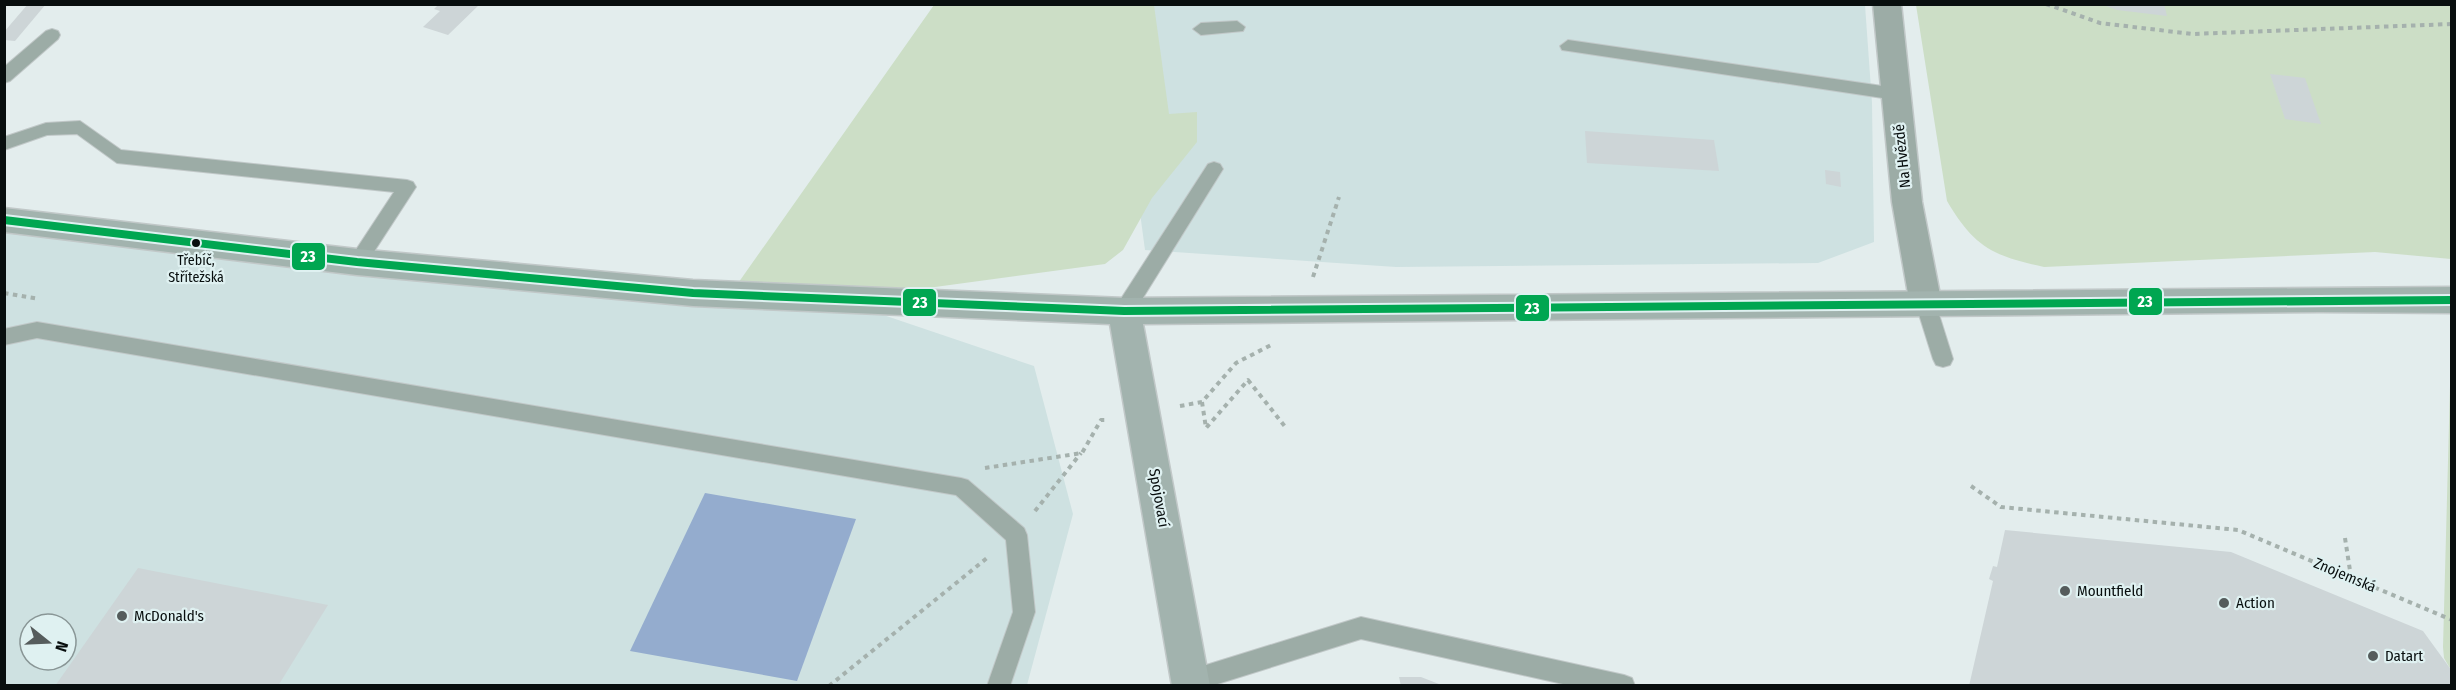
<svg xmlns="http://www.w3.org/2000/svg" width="2456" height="690" viewBox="0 0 2456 690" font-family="'Fira Sans Condensed',sans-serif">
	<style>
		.built { fill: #cee1e1; fill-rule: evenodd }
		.green { fill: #ccdec6 }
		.water { fill: #94acce }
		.building { fill: #cdd5d7 }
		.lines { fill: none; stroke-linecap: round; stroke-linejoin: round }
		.lane-casing { stroke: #c1c8c8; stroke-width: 2 }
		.street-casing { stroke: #c1c8c8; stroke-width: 3 }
		.secondary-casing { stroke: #c1c8c8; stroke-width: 3 }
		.path { stroke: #a5b1ad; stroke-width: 4; stroke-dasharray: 4.5 4.5; stroke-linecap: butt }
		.lane { fill: #9caca6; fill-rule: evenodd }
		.street { fill: #9caca6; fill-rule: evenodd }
		.secondary { fill: #a2b3ae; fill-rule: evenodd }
		.bus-1-casing { stroke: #dff1f1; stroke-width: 12 }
		.bus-1 { stroke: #00a651; stroke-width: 8 }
		.bus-dot { fill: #080e0e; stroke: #dff1f1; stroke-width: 2 }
		.poi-dot { fill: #555c5c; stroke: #dff1f1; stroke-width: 2 }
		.labels { text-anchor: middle; stroke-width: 4.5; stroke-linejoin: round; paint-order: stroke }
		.bus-label { font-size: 14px; fill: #080e0e; stroke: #dff1f1 }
		.street-label { font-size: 15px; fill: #080e0e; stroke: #dff1f1 }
		.poi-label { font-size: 15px; fill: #080e0e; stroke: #dff1f1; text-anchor: start }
		.line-badge { stroke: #dff1f1; stroke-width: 2 }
		.badge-label { font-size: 16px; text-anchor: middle; font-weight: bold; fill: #fff }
	</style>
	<rect width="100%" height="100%" fill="#e3eded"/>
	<g class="built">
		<polygon points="1112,5 1865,5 1872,103 1874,242 1818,263 1396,267 1145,250"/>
		<path d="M 4,216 L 839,300 L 1034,366 L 1073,514 L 1027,685 L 5,685 ZM 30,624 L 66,624 L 66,660 L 30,660 Z"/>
	</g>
	<g class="green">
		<polygon points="934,5 1154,5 1169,114 1197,112 1197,142 1152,198 1123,250 1105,264 839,300 729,296"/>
		<path d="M 1916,5 L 2451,5 L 2451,259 L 2375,252 L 2044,267 C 1993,256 1974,247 1947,201 Z"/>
		<polygon points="2451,349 2451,670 2444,658 2443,647"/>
	</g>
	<polygon class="water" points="705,493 856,519 797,681 630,651"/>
	<g class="building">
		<polygon points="28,4 46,4 15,41 4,40 4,32"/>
		<polygon points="439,4 480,4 448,35 423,27 440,11 434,9"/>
		<polygon points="2101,4 2164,4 2167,16 2117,10"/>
		<polygon points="2270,74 2305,78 2321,124 2285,119"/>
		<polygon points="1585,131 1714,140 1719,171 1587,163"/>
		<polygon points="1825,170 1840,172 1841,187 1826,184"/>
		<polygon points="2005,530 2231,552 2423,631 2452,671 2452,686 1969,686 1993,581 1989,579 1993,566 1997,567"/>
		<polygon points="138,568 328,605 278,686 55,686"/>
		<polygon points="1399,677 1421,677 1444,686 1401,686"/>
	</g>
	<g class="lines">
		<defs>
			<g id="lane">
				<polygon points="1237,21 1245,27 1243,31 1201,35 1193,29 1201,23"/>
				<polygon points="52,29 58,31 60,35 58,39 10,81 4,83 4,67 46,31"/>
				<polygon points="1568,40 1896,88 1905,94 1896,100 1562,50 1560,46"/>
				<polygon points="80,121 121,150 407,180 413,182 416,187 364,267 357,269 350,267 348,262 394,192 117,163 77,134 47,135 4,150 4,137 46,123"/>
				<polygon points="1214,162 1220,164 1223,169 1131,317 1124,319 1117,317 1114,311 1117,305 1208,164"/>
				<polygon points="1926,297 1933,300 1936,305 1953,359 1950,365 1943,367 1936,365 1933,359 1916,305 1919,300"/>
				<polygon points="37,322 961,478 968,480 1024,528 1027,535 1035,612 1010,686 987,686 1013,612 1006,540 956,495 37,338 4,345 4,329"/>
				<polygon points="1361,617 1624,675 1632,678 1635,686 1572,686 1361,639 1211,686 1181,686 1179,681 1182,673 1190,670"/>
			</g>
			<polygon id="street" points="1873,4 1901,4 1922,202 1942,305 1937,314 1926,318 1915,314 1910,305 1892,202"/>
			<polygon id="secondary" points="4,208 357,249 693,280 1124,298 2452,287 2452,313 2320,312 1143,324 1210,686 1172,686 1110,324 693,306 357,275 4,232"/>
		</defs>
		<use href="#lane" class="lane-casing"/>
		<use href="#street" class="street-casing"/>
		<use href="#secondary" class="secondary-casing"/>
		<g class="path">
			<polyline points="2046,4 2100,23 2192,34 2452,24"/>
			<polyline points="1313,277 1339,197"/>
			<polyline points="4,293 39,299"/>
			<polyline points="1202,402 1206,428 1248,380 1287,429"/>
			<polyline points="1180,406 1202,402 1236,363 1271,345"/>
			<polyline points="985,468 1082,453 1101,420 1105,420"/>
			<polyline points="1971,486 2001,507 2238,530 2452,620"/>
			<polyline points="1035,511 1081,453"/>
			<polyline points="2345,538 2351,577"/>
			<polyline points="829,686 987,558"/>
		</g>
		<use href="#lane" class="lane"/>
		<use href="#street" class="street"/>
		<use href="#secondary" class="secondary"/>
		<defs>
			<polyline id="bus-1" points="4,220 357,262 693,293 1124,311 2452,300"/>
		</defs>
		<use href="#bus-1" class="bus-1-casing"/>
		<use href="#bus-1" class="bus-1"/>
	</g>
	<circle class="bus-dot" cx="196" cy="243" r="5"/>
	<g class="poi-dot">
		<circle cx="2065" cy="591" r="6"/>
		<circle cx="2224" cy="603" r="6"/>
		<circle cx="122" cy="616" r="6"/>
		<circle cx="2373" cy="656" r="6"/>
	</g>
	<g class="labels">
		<g class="bus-label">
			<text x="196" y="265">Třebíč,<tspan x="196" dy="17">Střítežská</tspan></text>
		</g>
		<g class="street-label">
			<text transform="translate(1902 156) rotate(-96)" y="5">Na Hvězdě</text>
			<text transform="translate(1159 498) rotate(80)" y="5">Spojovací</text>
			<text transform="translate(2345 575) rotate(23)" y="5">Znojemská</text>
		</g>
		<g class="poi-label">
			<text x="2077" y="596">Mountfield</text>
			<text x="2236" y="608">Action</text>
			<text x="134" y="621">McDonald's</text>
			<text x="2385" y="661">Datart</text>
		</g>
	</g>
	<g class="line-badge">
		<rect x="291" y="242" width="35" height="29" rx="6" fill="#00a651"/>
		<rect x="2128" y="287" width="35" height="29" rx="6" fill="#00a651"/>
		<rect x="902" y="288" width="35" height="29" rx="6" fill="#00a651"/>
		<rect x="1515" y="294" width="35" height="28" rx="6" fill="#00a651"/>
	</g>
	<g class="badge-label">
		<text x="308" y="262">23</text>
		<text x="2145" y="307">23</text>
		<text x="920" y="308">23</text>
		<text x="1532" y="314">23</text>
	</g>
	<rect width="2456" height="690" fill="none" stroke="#080e0e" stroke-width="12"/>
	<g transform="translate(48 642) rotate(108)"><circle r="28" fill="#dff1f1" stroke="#899696" stroke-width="1.5"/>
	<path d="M0-4.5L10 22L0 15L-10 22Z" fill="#555c5c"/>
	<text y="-9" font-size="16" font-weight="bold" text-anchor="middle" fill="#080e0e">N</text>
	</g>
</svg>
